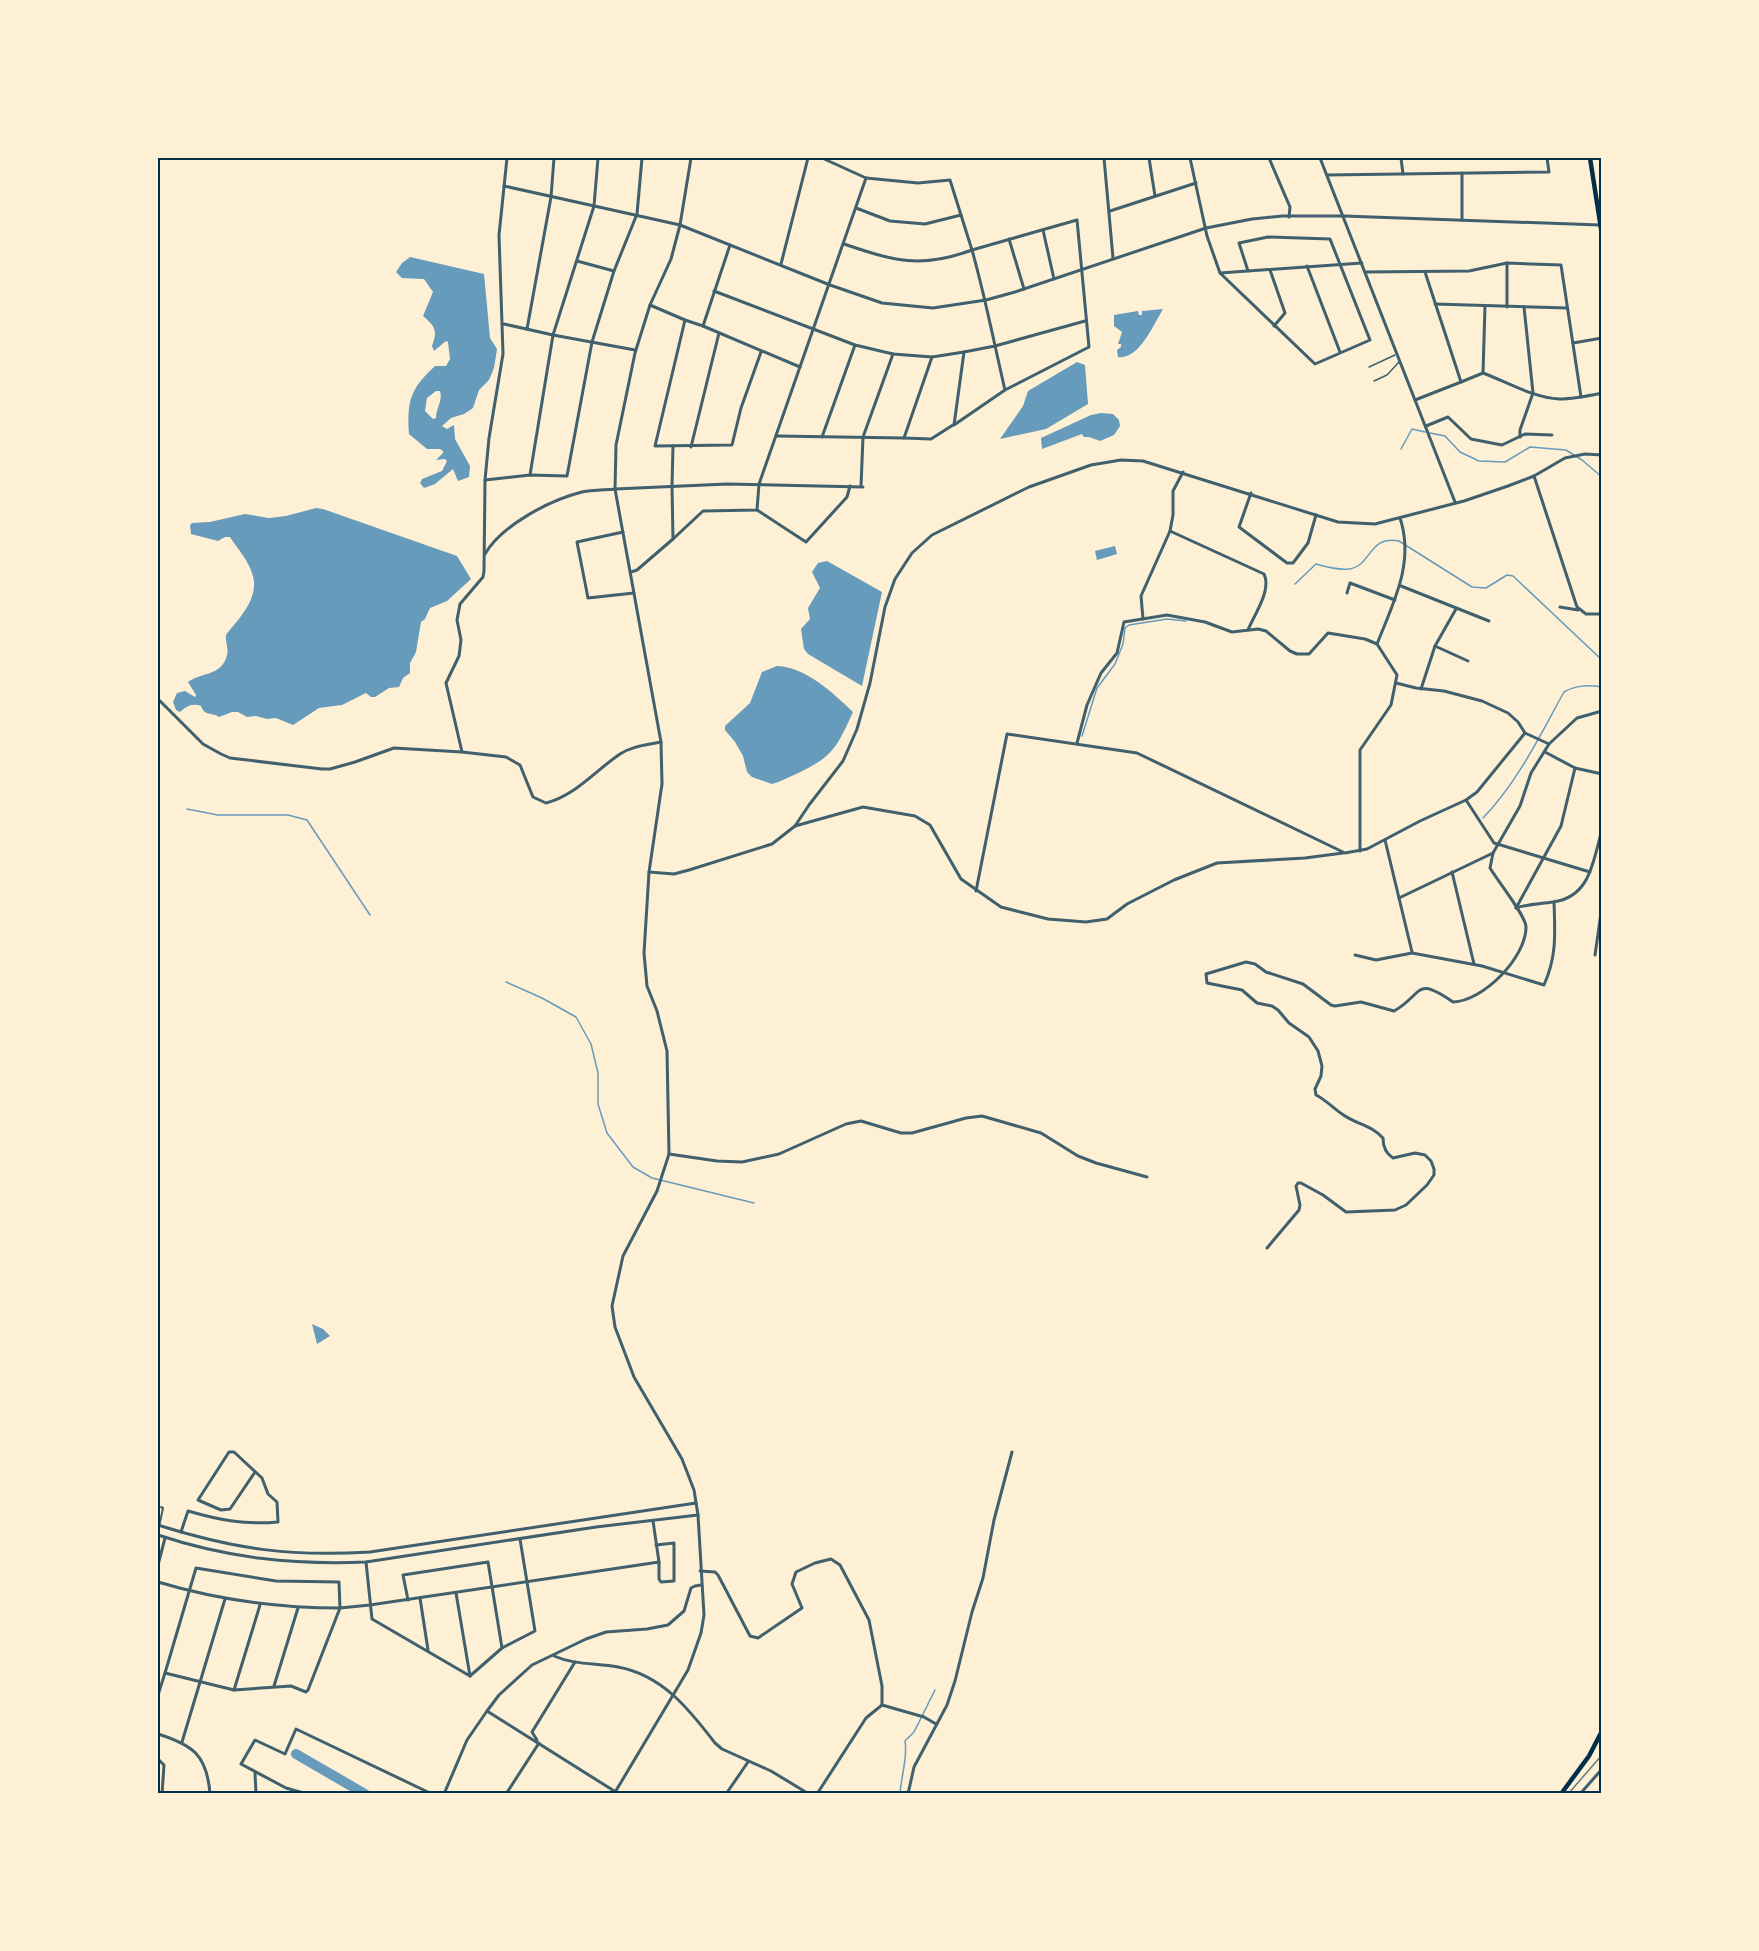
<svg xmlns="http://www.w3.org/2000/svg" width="1759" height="1951" viewBox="0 0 1759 1951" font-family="Commissioner,sans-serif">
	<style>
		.water { fill: #669bbc; fill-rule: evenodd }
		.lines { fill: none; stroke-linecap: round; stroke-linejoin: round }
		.stream { stroke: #669bbc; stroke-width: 1.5 }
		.river { stroke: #669bbc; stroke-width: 10 }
		.service { stroke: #3f606c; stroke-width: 1.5 }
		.pedestrian { stroke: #3f606c; stroke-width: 2 }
		.minor { stroke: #3f606c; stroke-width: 3 }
		.tertiary { stroke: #3f606c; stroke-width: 3 }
		.trunk { stroke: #003049; stroke-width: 4.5 }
		.rail { stroke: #657d81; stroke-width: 1.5 }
		.neatline { fill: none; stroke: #003049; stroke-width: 2 }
	</style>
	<rect width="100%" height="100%" fill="#fdf0d5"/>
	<g class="water">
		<path d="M 410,257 L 484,274 L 490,338 L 497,349 L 494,368 L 489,380 L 479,390 L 473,408 L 464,414 L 451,418 L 442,426 L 447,429 L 454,425 L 455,439 L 470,466 L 469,477 L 458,481 L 453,469 L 435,484 L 424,488 L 420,483 L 422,479 L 442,471 L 447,461 L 445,459 L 436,460 L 443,453 L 443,451 L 440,449 L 427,449 L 409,434 C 407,401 410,389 435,366 L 446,366 L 450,359 L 448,342 L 446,341 L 434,351 L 432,346 C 438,331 435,326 423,316 L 433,292 L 424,279 L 402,278 L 396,272 L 402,263 ZM 436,391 L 440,391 C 443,401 436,408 436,418 L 433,419 L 425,411 L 427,398 Z"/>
		<path d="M 1163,309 C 1154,324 1139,360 1118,357 L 1117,350 L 1121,347 L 1121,344 L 1118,344 L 1122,332 L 1114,326 L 1114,315 L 1138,311 L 1139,315 L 1142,315 L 1142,311 Z"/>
		<polygon points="1077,362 1085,365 1088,404 1046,429 1000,439 1023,406 1028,391"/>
		<polygon points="1101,413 1113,414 1119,420 1120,426 1114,435 1100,441 1089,437 1084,437 1082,434 1042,449 1041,438 1091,415"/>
		<path d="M 316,508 L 323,509 L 457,556 L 471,579 L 447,601 L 430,608 L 425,619 L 421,622 L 416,652 L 410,663 L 410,673 L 403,678 L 399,687 L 389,688 L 375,697 L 371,697 L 366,693 L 342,705 L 319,708 L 293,725 L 276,718 L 267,719 L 256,716 L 247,717 L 238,712 L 232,712 L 219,717 C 213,712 205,717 201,706 C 192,703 187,706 180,712 L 176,710 L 173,702 L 177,693 L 185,691 L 195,697 L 196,695 L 188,682 C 202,672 222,676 227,655 C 229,649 225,642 226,635 C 239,618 261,597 252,573 C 248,560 237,548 230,537 L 225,537 L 218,541 L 191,534 L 190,525 L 192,523 L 210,522 L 245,514 L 269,518 L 286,516 Z"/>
		<polygon points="1115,546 1117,554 1097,560 1095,551"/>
		<polygon points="827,561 882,592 862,686 808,654 804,649 801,629 810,619 808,608 820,588 812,572 818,563"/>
		<path d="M 777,666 C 806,667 833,693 853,712 C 836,749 833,757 794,775 C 786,778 780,782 772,784 L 752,777 L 747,772 L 743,756 L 735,742 L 725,730 L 725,726 L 750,703 L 762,672 Z"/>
		<polygon points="312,1324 323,1329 330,1336 317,1344"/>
	</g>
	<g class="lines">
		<g class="stream">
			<polyline points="1430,433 1445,436 1460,452 1479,461 1505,462 1530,447 1566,450 1582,460 1602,477"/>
			<polyline points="1401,449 1412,429 1425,432"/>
			<path d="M 1295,584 L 1316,564 C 1326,567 1338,570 1349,569 C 1372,566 1368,535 1399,541 L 1472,587 L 1486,588 L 1507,575 L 1513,576 L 1602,660"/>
			<polyline points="1082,736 1097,688 1115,664 1123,644 1125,628 1129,625 1167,619 1186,621"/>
			<polyline points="187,809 218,815 288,815 307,820 370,915"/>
			<path d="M 1483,818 C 1518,782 1540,735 1564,692 C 1576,685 1588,685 1602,687"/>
			<polyline points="506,982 542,998 576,1017 591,1044 598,1073 598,1104 607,1133 633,1167 652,1178 754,1203"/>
			<path d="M 900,1794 C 901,1776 908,1758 905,1741 L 914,1732 L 935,1690"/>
		</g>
		<polyline class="river" points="296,1754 365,1794"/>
		<g class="service">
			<polyline points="1369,367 1395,355"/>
			<polyline points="1374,381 1387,375 1399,362"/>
		</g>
		<polyline class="pedestrian" points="158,1532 163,1508 161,1507"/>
		<g class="minor">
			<path d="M 822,158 L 866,178 L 918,183 L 950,180 L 972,250 C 921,269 894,261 844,244"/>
			<polyline points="1104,158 1113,258"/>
			<polyline points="1149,158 1155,196"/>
			<polyline points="1190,158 1207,236 1220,273 1315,364 1370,340 1330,239 1268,237 1239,243 1248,271"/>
			<polyline points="1269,158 1290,207 1289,217"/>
			<polyline points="1401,158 1403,174"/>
			<polyline points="1327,175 1549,172 1547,158"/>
			<polyline points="504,186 680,225"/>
			<polyline points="856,208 890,221 925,224 961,215"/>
			<polyline points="1110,211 1196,183"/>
			<polyline points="1462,220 1462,173"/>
			<polyline points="1043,230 1054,279"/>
			<polyline points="1009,239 1024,289"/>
			<polyline points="577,261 614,271"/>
			<polyline points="781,264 808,158"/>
			<polyline points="1307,266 1340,352"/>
			<polyline points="1270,270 1285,313 1274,326"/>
			<polyline points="1366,272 1469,271 1507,263 1561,265 1581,397"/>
			<polyline points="1220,273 1362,263"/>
			<polyline points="714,291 855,345 893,354 932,357 964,352"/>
			<polyline points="1435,304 1567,308"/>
			<polyline points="650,305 685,320"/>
			<polyline points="1507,307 1507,263"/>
			<polyline points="504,324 553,335 635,350"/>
			<polyline points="703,326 730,245"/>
			<polyline points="527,329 551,197 554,158"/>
			<polyline points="1573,343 1602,338"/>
			<polyline points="761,352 741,408 732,445 655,446 685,320 703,326 800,367"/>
			<polyline points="932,357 904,438 931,439 953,425"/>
			<polyline points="1483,373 1485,306"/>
			<path d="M 1461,382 L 1483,373 C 1507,382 1534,398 1559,399 C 1573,399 1588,396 1602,393"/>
			<path d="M 1005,390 C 994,343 985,296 972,250 L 1077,220 L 1089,347 L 1005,390 L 954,425 L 964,352 L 995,346 L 1085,321"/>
			<polyline points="1415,400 1461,382 1425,272"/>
			<polyline points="1426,426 1448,417 1471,439 1502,445 1525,434 1552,435"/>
			<polyline points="777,436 904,438"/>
			<polyline points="822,437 855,345"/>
			<polyline points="1520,437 1520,430 1533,393 1524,307"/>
			<polyline points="691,447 719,333"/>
			<polyline points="530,475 553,335 594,206 598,158"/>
			<polyline points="1534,476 1577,607 1586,614 1602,614"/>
			<polyline points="485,480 530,475 567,476 592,342 614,271 637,214 642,158"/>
			<polyline points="861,486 863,437 893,354"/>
			<polyline points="1251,493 1239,527 1287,563 1293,563 1308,543 1316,515"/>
			<polyline points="757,510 806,542 847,497 850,486"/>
			<path d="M 1170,531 L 1264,574 C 1272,590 1254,615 1248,630"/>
			<polyline points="623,532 577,542 588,598 634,593"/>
			<polyline points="673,539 703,511 757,510 759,484 866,178"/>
			<path d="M 485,554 C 502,525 550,500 582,492 C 593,490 605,490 615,489"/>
			<polyline points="631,572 637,570 673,539 672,486 673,446"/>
			<polyline points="1401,586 1489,621"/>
			<polyline points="1347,593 1350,583 1395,600"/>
			<polyline points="1560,607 1578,610"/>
			<polyline points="1143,619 1141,596 1170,531 1173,515 1173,491 1183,472"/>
			<path d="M 1377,644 C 1393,603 1415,563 1400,518"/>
			<polyline points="1435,646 1468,661"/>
			<polyline points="1396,683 1416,688 1444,691 1482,701 1508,713 1518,722 1525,733 1549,744"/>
			<polyline points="1421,689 1435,646 1456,609"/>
			<path d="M 158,699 L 203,744 L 221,754 L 230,758 L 322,769 L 330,769 L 355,762 L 394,748 L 462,752 L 506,757 L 520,765 L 533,797 L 546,803 C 575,796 596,770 620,754 C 632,746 647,745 661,742"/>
			<polyline points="1077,743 1087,705 1101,673 1117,653 1124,622 1167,615 1205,622 1232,632 1258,629 1266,631 1290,651 1297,654 1309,654 1328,633 1365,639 1377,644 1397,675 1391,705 1360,750 1360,851"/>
			<polyline points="462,752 446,683 459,656 461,640 457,620 460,604 483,577 484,571 485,480 489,438 503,354 499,235 507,158"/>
			<polyline points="1545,752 1575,768 1602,774"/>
			<polyline points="1466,800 1494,843 1590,872"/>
			<polyline points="795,826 863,807 915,816 930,825 961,879 1001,907 1048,919 1086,922 1107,919 1127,904 1174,880 1217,863 1305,858 1343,853"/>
			<polyline points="1385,840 1412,952"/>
			<polyline points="1452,872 1474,964"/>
			<polyline points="976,891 1007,734 1137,753 1345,853 1367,849 1420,821 1466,800 1477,792 1525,733"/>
			<polyline points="1399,898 1493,853 1520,806 1531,773 1549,744 1577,718 1602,711"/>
			<polyline points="1516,908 1561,826 1575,768"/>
			<path d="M 1516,908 C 1528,904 1540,904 1553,902 C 1591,897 1593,860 1602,830"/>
			<path d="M 1355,955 L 1376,960 L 1412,953 L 1482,966 L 1544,985 C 1557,956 1555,933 1554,902"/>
			<polyline points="1595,955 1602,906"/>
			<polyline points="669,1154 717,1161 742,1162 779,1154 846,1124 861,1121 901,1133 912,1133 966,1118 982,1116 1041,1133 1078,1156 1096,1163 1147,1177"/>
			<path d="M 1267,1248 L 1299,1210 L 1300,1205 L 1296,1186 L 1298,1183 L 1301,1183 L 1323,1195 L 1346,1212 L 1395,1210 L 1406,1205 L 1427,1185 L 1434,1175 L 1434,1169 L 1431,1161 L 1425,1155 L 1415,1153 L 1393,1158 C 1385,1153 1383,1146 1383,1138 C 1370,1124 1357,1125 1342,1114 C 1333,1108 1326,1100 1316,1095 L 1315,1089 L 1321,1076 L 1322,1066 L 1318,1051 L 1309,1037 L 1289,1023 L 1278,1010 L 1272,1006 L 1257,1003 L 1242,990 L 1207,983 L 1206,974 L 1246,962 L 1255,964 L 1266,972 L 1303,984 L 1331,1005 L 1335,1006 L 1361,1002 L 1394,1011 C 1424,994 1414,975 1453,1002 C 1483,1001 1526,958 1526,927 C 1526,916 1497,880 1490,868 L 1493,853"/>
			<path d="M 158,1525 C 234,1549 289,1557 370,1552 L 696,1503"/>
			<path d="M 181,1532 L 188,1511 C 219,1520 245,1525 278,1522 L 277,1502 L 268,1494 L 262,1478 L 234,1452 L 229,1452 L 198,1500 L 221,1510 L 230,1509 L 255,1472"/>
			<path d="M 158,1535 C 227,1558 293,1565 366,1562 L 596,1527 L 698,1515"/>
			<polyline points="656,1545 674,1543 674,1581 661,1582 659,1579 659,1562"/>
			<polyline points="366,1562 372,1619 470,1676 502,1648 535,1631 520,1539"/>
			<polyline points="700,1571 715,1572 718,1575 750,1636 758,1638 802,1608 792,1584 796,1572 815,1563 831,1559 840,1565 869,1620 882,1686 882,1705 866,1718 817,1794"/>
			<path d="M 158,1582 C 218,1600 277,1608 340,1608 L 339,1582 L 276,1581 L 196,1568 L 165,1673"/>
			<polyline points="456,1593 470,1676"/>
			<polyline points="420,1598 428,1650"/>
			<polyline points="408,1600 403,1575 488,1562 502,1648"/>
			<path d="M 554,1656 C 574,1665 596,1663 618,1667 C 662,1675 689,1709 715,1743 L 722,1749 L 771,1771 L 809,1794"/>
			<polyline points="274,1686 298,1608"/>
			<polyline points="234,1690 260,1605"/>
			<polyline points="158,1695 165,1673 234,1690 291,1686 306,1692 308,1690 340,1608 370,1605 659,1562 653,1521"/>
			<polyline points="882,1705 924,1717 936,1724"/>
			<polyline points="487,1711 619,1794"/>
			<polyline points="537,1740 532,1732 575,1662"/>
			<polyline points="182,1742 225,1599"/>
			<polyline points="158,1759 164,1765 162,1794"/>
			<polyline points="255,1773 256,1794"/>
			<polyline points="307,1794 286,1788 241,1764 255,1740 285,1754 296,1729 432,1794"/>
			<polyline points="444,1794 467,1740 487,1711 499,1695 532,1665 586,1639 606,1632 647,1629 668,1625 684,1611 691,1588 695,1586 701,1585"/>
			<polyline points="506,1794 539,1743"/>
			<polyline points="726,1794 748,1762"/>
			<polyline points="908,1794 914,1767 947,1705 955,1681 972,1612 983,1578 994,1520 1012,1452"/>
			<polyline points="1580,1794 1602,1769"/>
		</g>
		<g class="tertiary">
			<polyline points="691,158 680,225 671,259 650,305 635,353 616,445 615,489 661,742 662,784 649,872 674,874 689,870 772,844 795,826 809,805 843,761 857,729 870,683 885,607 895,579 912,553 932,535 1029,487 1091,465 1121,460 1143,461 1338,522 1375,524 1464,501 1508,486 1534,476 1565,458 1585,454 1602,455"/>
			<polyline points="1320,158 1455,502"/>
			<polyline points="680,225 830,285 882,303 933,308 986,300 1015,292 1206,228 1252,219 1282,216 1344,216 1600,225"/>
			<polyline points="615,489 727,484 863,487"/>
			<polyline points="158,1565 165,1538"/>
			<path d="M 158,1734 C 193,1745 207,1755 210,1794"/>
			<polyline points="614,1794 688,1670 701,1633 704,1615 698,1515 694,1490 682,1459 634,1377 615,1327 612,1306 623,1256 657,1191 669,1154 667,1051 657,1011 647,986 644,953 649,872"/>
		</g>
		<g class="trunk">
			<polyline points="1590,158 1602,235"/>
			<polyline points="1561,1794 1589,1756 1602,1731"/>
		</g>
		<polyline class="rail" points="1568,1794 1602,1755"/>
	</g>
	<rect width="1759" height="1951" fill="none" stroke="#fdf0d5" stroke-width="318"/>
	<rect x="159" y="159" width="1441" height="1633" class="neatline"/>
</svg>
